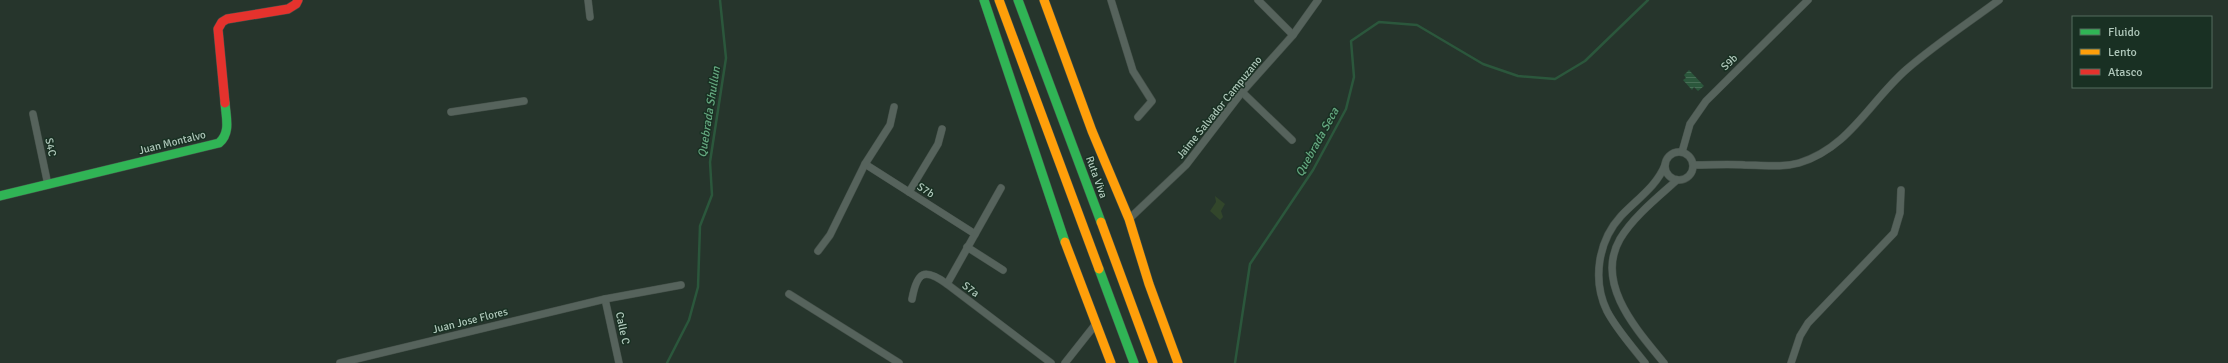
<svg xmlns="http://www.w3.org/2000/svg" width="2228" height="363" viewBox="0 0 2228 363" font-family="Signika,sans-serif">
	<style>
		.pitch { fill: #32462b }
		.water { fill: url(#water-rules) }
		.lines { fill: none; stroke-linecap: round; stroke-linejoin: round }
		.stream { stroke: #2b573c; stroke-width: 2.5 }
		.street-casing { stroke: #445049; stroke-width: 8 }
		.fast-casing { stroke: #445049; stroke-width: 10 }
		.slow-casing { stroke: #445049; stroke-width: 10 }
		.jam-casing { stroke: #445049; stroke-width: 10 }
		.street { stroke: #56635c; stroke-width: 7 }
		.fast { stroke: #30b455; stroke-width: 9 }
		.slow { stroke: #ff9f0a; stroke-width: 9 }
		.jam { stroke: #e5322d; stroke-width: 9 }
		.labels { text-anchor: middle; stroke-width: 3; stroke-linejoin: round; paint-order: stroke }
		.street-label { font-size: 11px; fill: #afc7ba; stroke: #193023 }
		.water-label { font-size: 12px; font-style: italic; fill: #65a980; stroke: #193023 }
	</style>
	<defs>
		<pattern id="water-rules" width="6" height="5" patternUnits="userSpaceOnUse"><rect width="6" height="5" fill="#2b573c"/><path d="M0 2.5h6" fill="none" stroke="#476e56"/></pattern>
	</defs>
	<rect width="100%" height="100%" fill="#26352c"/>
	<polygon class="pitch" points="1215,196 1225,204 1221,211 1223,217 1220,220 1210,211 1216,202"/>
	<polygon class="water" points="1689,70 1704,86 1698,91 1694,87 1692,90 1683,80 1686,78 1684,75"/>
	<g class="lines">
		<g class="stream">
			<polyline points="667,363 689,320 698,287 700,226 712,195 710,162 726,58 720,0"/>
			<polyline points="1235,363 1250,264 1313,170 1346,109 1354,77 1351,41 1379,22 1417,25 1483,64 1518,76 1555,79 1585,61 1648,0"/>
		</g>
		<defs>
			<g id="street">
				<polyline points="588,0 590,17"/>
				<polyline points="1111,0 1133,71 1152,101 1138,117"/>
				<polyline points="1258,0 1293,35"/>
				<polyline points="1242,92 1292,140"/>
				<polyline points="451,112 524,101"/>
				<polyline points="33,114 48,185"/>
				<circle cx="1679" cy="166" r="14"/>
				<polyline points="1682,152 1690,124 1706,101 1808,0"/>
				<polyline points="865,164 975,234"/>
				<path d="M 1694,165 C 1711,165 1728,164 1745,165 C 1764,165 1781,168 1799,163 C 1849,148 1870,101 1907,69 C 1936,44 1968,23 1999,0"/>
				<polyline points="909,192 938,144 942,129"/>
				<polyline points="1129,219 1186,165 1242,92 1293,35 1318,0"/>
				<polyline points="967,247 1003,270"/>
				<polyline points="818,251 830,235 865,164 890,125 894,107"/>
				<polyline points="947,284 1001,188"/>
				<polyline points="789,294 899,363"/>
				<polyline points="605,299 619,363"/>
				<path d="M 912,299 C 917,272 924,267 947,284 L 1051,363"/>
				<polyline points="340,363 605,299 681,285"/>
				<polyline points="1065,363 1095,325"/>
				<path d="M 1645,363 C 1632,346 1617,330 1607,311 C 1592,280 1598,241 1621,216 C 1636,200 1657,186 1665,165"/>
				<path d="M 1664,363 C 1638,331 1594,284 1620,239 C 1633,217 1658,197 1677,180"/>
				<polyline points="1791,363 1800,336 1808,323 1894,233 1900,213 1901,190"/>
			</g>
			<g id="fast">
				<polyline points="984,0 1065,242"/>
				<polyline points="1018,0 1101,222"/>
				<path d="M 0,196 L 219,143 C 231,133 226,117 225,103"/>
				<polyline points="1099,269 1134,363"/>
			</g>
			<g id="slow">
				<polyline points="999,0 1099,269"/>
				<polyline points="1044,0 1092,131 1129,219 1149,284 1178,363"/>
				<polyline points="1101,222 1153,363"/>
				<polyline points="1065,242 1111,363"/>
			</g>
			<polyline id="jam" points="225,103 218,29 222,22 227,19 288,9 296,4 298,0"/>
		</defs>
		<use href="#street" class="street-casing"/>
		<use href="#fast" class="fast-casing"/>
		<use href="#slow" class="slow-casing"/>
		<use href="#jam" class="jam-casing"/>
		<use href="#street" class="street"/>
		<use href="#fast" class="fast"/>
		<use href="#slow" class="slow"/>
		<use href="#jam" class="jam"/>
	</g>
	<g class="labels">
		<g class="street-label">
			<text transform="translate(1729 62) rotate(-44)" y="4">S9b</text>
			<text transform="translate(1219 107) rotate(-51)" y="4">Jaime Salvador Campuzano</text>
			<text transform="translate(172 142) rotate(-14)" y="4">Juan Montalvo</text>
			<text transform="translate(51 147) rotate(78)" y="4">S4C</text>
			<text transform="translate(1097 177) rotate(70)" y="4">Ruta Viva</text>
			<text transform="translate(926 190) rotate(33)" y="4">S7b</text>
			<text transform="translate(971 289) rotate(37)" y="4">S7a</text>
			<text transform="translate(470 320) rotate(-14)" y="4">Juan Jose Flores</text>
			<text transform="translate(623 328) rotate(78)" y="4">Calle C</text>
		</g>
		<g class="water-label">
			<text transform="translate(709 112) rotate(-81)" y="4">Quebrada Shullun</text>
			<text transform="translate(1317 142) rotate(-61)" y="4">Quebrada Seca</text>
		</g>
	</g>
	<rect x="2072" y="16" width="140" height="72" fill="#193023" stroke="#556c5f"/>
	<rect x="2080" y="29" width="20" height="6" fill="#30b455" stroke="#556c5f"/>
	<text x="2108" y="36" font-size="12" fill="#afc7ba">Fluido</text>
	<rect x="2080" y="49" width="20" height="6" fill="#ff9f0a" stroke="#556c5f"/>
	<text x="2108" y="56" font-size="12" fill="#afc7ba">Lento</text>
	<rect x="2080" y="69" width="20" height="6" fill="#e5322d" stroke="#556c5f"/>
	<text x="2108" y="76" font-size="12" fill="#afc7ba">Atasco</text>
</svg>
